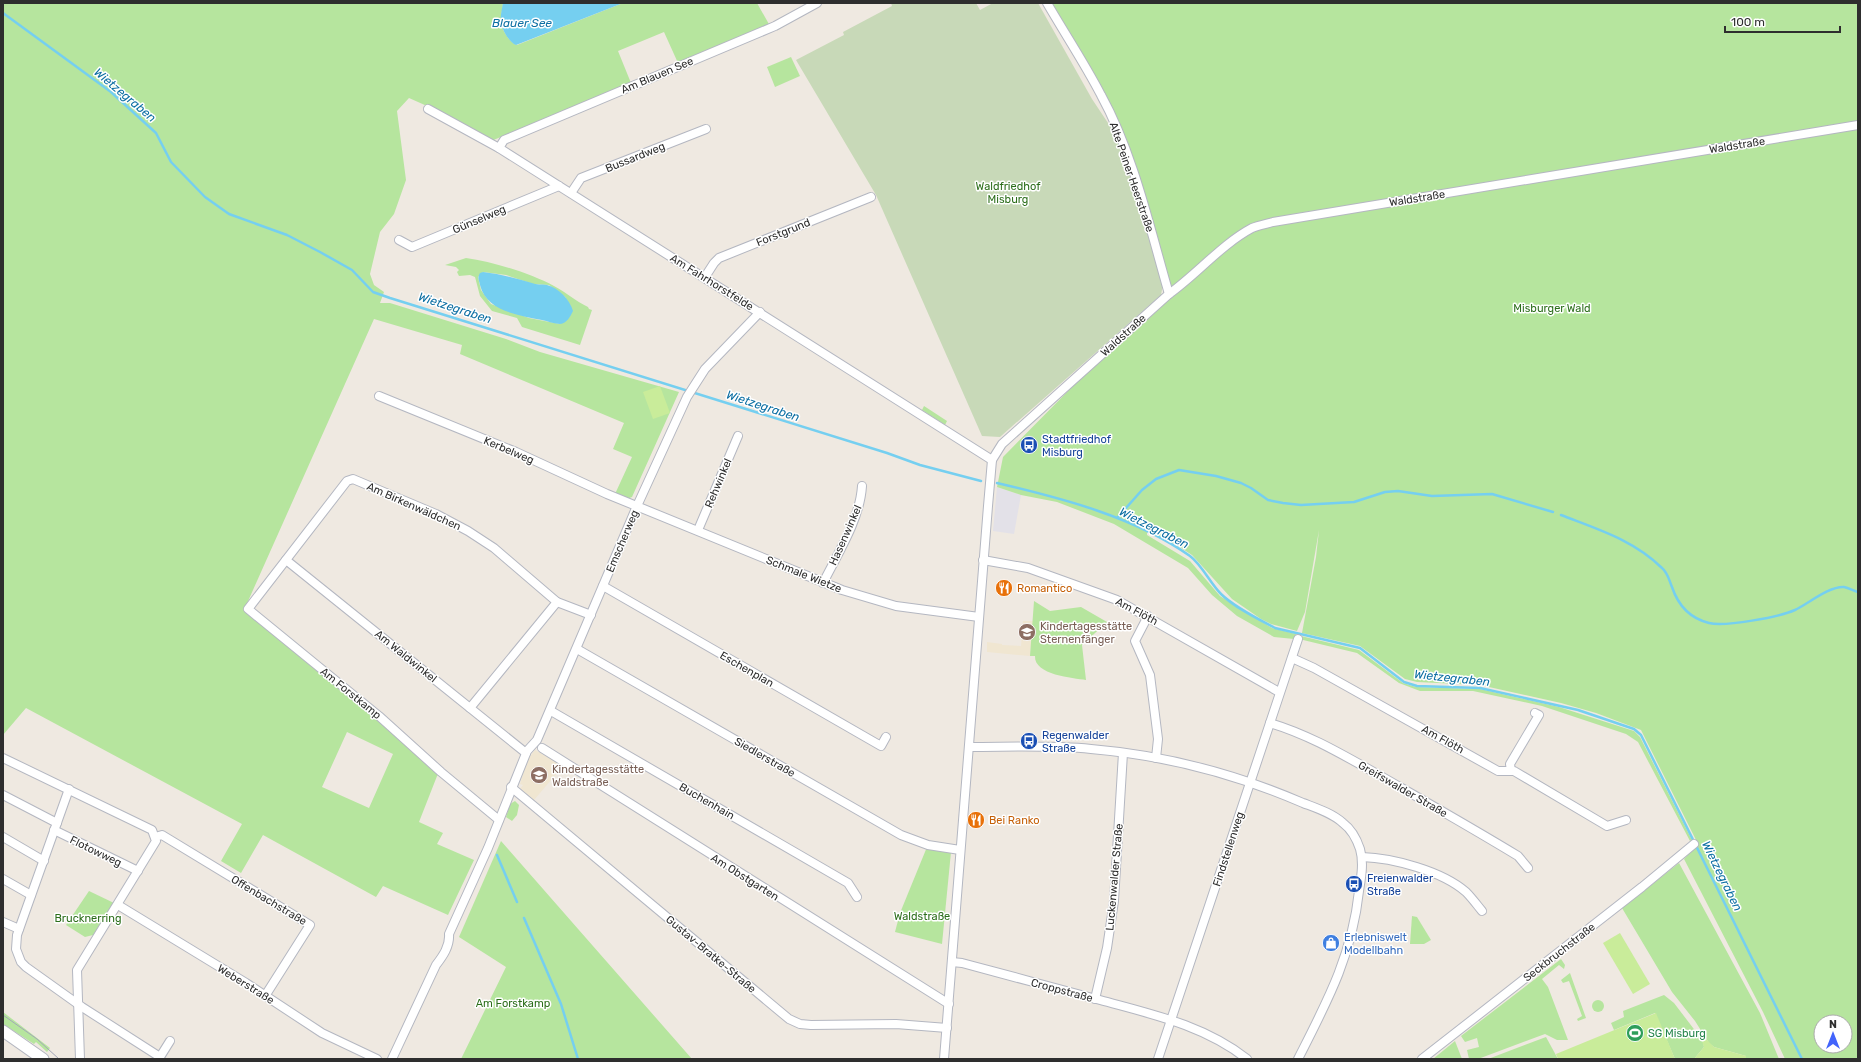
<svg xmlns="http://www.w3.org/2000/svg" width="1861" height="1062" viewBox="0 0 1861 1062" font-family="Rubik,sans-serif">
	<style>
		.industrial { fill: #e3e1e8 }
		.education { fill: #f0e6d1 }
		.green { fill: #b6e59e; fill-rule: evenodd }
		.cemetery { fill: #c8d9b8 }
		.pitch { fill: #c9ec9a }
		.water { fill: #75cff0 }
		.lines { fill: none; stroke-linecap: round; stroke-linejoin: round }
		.stream { stroke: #75cff0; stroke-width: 2.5 }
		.minor-casing { stroke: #b4b7c1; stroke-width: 10 }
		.secondary-casing { stroke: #b4b7c1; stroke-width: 13 }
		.minor { stroke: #fff; stroke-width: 8 }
		.secondary { stroke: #fff; stroke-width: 11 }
		.tram { stroke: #a3a6b8; stroke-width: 1 }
		.labels { text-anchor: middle; stroke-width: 3; stroke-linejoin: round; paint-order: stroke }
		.street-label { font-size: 11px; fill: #2e2e2e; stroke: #fff }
		.park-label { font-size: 11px; fill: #2c6e1b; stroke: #fff }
		.transit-label { font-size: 11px; fill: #164399; stroke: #fff; text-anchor: start }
		.food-label { font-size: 11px; fill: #c56008; stroke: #fff; text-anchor: start }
		.education-label { font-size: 11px; fill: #785e54; stroke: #fff; text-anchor: start }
		.shop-label { font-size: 11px; fill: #366cbe; stroke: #fff; text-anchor: start }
		.leisure-label { font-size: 11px; fill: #27864d; stroke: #fff; text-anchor: start }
		.water-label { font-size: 12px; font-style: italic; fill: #0d6fa3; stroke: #fff }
	</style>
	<rect width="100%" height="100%" fill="#efe9e1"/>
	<polygon class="industrial" points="997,487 1021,495 1014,534 993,531"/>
	<g class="education">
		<polygon points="1023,621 1033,621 1030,656 987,652 987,642 1002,644 1002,645 1021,646"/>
		<polygon points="535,750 563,766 534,800 520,789 523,785 520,784 528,759"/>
	</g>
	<g class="green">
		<path d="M 3,3 L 503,3 C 503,9 500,16 501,22 C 502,30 509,42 517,45 L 623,3 L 757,3 L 770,26 L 678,63 L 664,32 L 618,51 L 631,83 L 491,141 L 445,114 L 409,98 L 397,111 L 406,180 L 394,214 L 380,232 L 370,274 L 374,285 L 384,292 L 380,303 L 390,303 L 506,339 L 540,352 L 679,392 L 632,497 L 627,499 L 615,494 L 632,457 L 613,449 L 624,423 L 460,354 L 462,345 L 374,319 L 245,608 L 439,771 L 419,822 L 443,833 L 437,844 L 474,860 L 448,915 L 383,886 L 376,897 L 263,835 L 241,873 L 221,861 L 242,824 L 26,708 L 3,735 ZM 347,732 L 393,754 L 369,808 L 322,787 Z"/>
		<path d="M 1051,3 L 1858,3 L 1858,1059 L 1785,1059 L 1763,1012 L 1684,859 L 1698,844 L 1641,730 L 1596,713 L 1561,703 L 1480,685 L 1417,682 L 1405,679 L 1360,646 L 1302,633 L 1316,557 L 1319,530 L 1305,612 L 1297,631 L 1271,624 L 1261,619 L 1232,599 L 1192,555 L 1175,544 L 1147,531 L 1147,535 L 1190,561 L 1220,596 L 1242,610 L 1272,628 L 1296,634 L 1294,639 L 1274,637 L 1237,616 L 1212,595 L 1188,568 L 1114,524 L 1057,502 L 1021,495 L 997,487 L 1003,457 L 1077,382 L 1172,294 L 1105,95 ZM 1821,1022 L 1845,1022 L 1845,1046 L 1821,1046 Z"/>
		<polygon points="791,57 800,76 775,87 767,67"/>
		<path d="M 466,258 C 494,262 530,273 554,286 C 566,292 575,301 588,307 L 589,309 L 592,310 L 580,345 L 522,327 L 517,318 L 492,311 L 480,296 L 475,277 L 470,275 L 459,276 L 457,272 L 459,270 L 456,267 L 445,265 ZM 483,272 L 506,275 L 533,284 L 549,285 L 565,297 L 571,307 L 560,324 L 529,318 L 491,304 L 481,290 L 478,277 Z"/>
		<polygon points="924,406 947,421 945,425 922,410"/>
		<path d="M 1034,601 L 1050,611 L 1081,607 L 1107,622 L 1082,645 L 1086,680 C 1073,678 1034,675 1035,656 L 1030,656 Z"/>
		<polygon points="1301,636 1359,650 1403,683 1416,687 1480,689 1559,707 1634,731 1640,737 1692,840 1690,841 1638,742 1626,734 1542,706 1473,691 1420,691 1399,683 1357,653 1299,639"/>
		<polygon points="515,801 519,805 517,815 512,821 506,817 510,804"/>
		<polygon points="501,841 692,1059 461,1059 506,967 459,937"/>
		<polygon points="927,847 951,852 942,944 895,932 900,913"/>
		<polygon points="1679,863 1760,1013 1779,1059 1746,1059 1746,1056 1714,1047 1709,1043 1695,1021 1672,992 1622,908"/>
		<polygon points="89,891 114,903 93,935 85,937 66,925"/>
		<polygon points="1412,916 1417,917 1431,940 1424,944 1410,944"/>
		<polygon points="1561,959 1565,965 1564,969 1559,965 1542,979 1548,987 1568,1040 1557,1040 1545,1034 1478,1059 1469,1059 1467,1050 1479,1047 1477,1038 1465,1042 1461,1036"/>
		<polygon points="1570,973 1586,1018 1578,1021 1577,1019 1582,1016 1569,981 1563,983 1561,980"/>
		<polygon points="1664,995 1674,1003 1703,1041 1704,1047 1694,1059 1675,1059 1655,1013 1614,1030 1611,1023 1624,1017 1623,1011"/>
		<circle cx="1598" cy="1006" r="6"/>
		<polygon points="3,1012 50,1048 47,1052 36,1042 34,1044 3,1024"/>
		<polygon points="1546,1037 1558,1059 1488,1059"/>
		<polygon points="1455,1041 1462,1059 1433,1059"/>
	</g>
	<polygon class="cemetery" points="891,3 976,3 980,10 993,3 1038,3 1092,99 1118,138 1163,284 1161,295 1000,437 982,436 876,195 796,60 844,35 843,32 892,6"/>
	<g class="pitch">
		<polygon points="660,386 670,413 653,419 643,392"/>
		<polygon points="1620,933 1650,984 1633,994 1603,943"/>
		<polygon points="1656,1013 1675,1059 1558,1059 1556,1054"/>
		<polygon points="1704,1037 1714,1047 1746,1056 1746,1059 1694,1059 1704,1047 1701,1038"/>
	</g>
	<g class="water">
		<path d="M 503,3 L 623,3 L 516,45 C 509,42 502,30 501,22 C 500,16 502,9 503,3 Z"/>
		<path d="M 483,272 C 500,274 515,278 532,283 C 536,285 542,284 547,285 C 559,288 570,300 573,311 C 570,317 567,323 560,324 C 555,324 547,321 542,320 C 519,315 487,312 480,285 C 479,280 477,278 480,273 Z"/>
	</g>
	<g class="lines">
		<g class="stream">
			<polyline points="3,13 111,92 156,133 171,162 205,197 229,214 287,235 320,252 352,270 373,292 390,298 887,453 920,465 981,481"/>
			<path d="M 997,483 C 1061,498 1135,517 1190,556 C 1202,565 1210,583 1221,594 C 1234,607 1258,619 1275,628 L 1360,648 L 1404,682 L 1417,686 L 1480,688 L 1578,710 L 1634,729 L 1641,735 L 1802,1059"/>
			<path d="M 1561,515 C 1597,529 1634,540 1662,568 C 1668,573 1669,580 1672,587 C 1678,605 1689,618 1709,623 C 1725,627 1779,617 1795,610 C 1808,604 1829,586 1844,587 C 1849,588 1854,591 1858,592"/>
			<polyline points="1118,517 1142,490 1156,479 1179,470 1216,476 1241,483 1251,488 1268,500 1283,503 1301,505 1354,502 1385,492 1398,491 1432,496 1492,494 1553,512"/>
			<polyline points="497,855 517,902"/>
			<polyline points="524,918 561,1004 578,1059"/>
		</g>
		<defs>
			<g id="minor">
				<path d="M 1047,3 C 1065,34 1085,64 1101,95 C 1134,155 1150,229 1169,294"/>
				<polyline points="428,109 499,148 992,460"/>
				<polyline points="499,148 504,140 775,26 817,3"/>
				<polyline points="571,193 581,178 706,129"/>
				<polyline points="399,240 412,247 559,186"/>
				<polyline points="705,277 714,263 719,258 871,197"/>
				<polyline points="379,396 516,452 607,494 842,590 896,606 979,617"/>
				<polyline points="698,530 738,436"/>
				<polyline points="286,560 526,753"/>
				<polyline points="983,560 1028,568 1117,600 1279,692"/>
				<path d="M 823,583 C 838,553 860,519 862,486"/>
				<polyline points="603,586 881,746 886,737"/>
				<polyline points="1148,616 1135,641 1150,675 1158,739 1156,758"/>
				<polyline points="577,649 901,835 928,845 960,850"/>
				<polyline points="1292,658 1314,668 1498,771 1514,771 1607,826 1626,820"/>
				<polyline points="470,708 557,602"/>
				<polyline points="551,711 848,883 857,897"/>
				<path d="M 1270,723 C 1310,735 1343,755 1379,775 C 1426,802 1472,828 1518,856 L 1528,868"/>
				<path d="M 969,747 C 1010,747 1050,745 1091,749 C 1163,755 1236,774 1303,803 C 1316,808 1332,813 1343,823 C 1351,829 1357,840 1360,849 C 1364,863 1361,878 1359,891 C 1352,956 1327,1002 1298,1059"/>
				<polyline points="542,748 949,1004"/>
				<polyline points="3,758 152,830 156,841 77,970 80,1059"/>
				<polyline points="1511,771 1510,764 1539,715 1535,713"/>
				<polyline points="511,787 789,1019 800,1024 811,1025 896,1024 947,1028"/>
				<polyline points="69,789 17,935 16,949 21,962 26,967 82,1007 160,1057 170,1041"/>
				<polyline points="3,795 57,823"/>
				<polyline points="499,820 441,772 379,716 248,609 347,481 353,479 436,514 468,531 494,548 557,602 591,615"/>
				<polyline points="54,830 138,871"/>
				<polyline points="3,837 44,861"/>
				<polyline points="155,837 162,835 310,925 265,996"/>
				<path d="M 1362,857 C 1393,858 1442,871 1466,892 C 1472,898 1477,905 1482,911"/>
				<polyline points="3,879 31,895"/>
				<polyline points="118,905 246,983 322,1033 377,1059"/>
				<polyline points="3,922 19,929"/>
				<path d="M 952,962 L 962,963 C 1008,975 1054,988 1100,1000 C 1151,1014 1204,1025 1247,1059"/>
				<polyline points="1095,999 1107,948 1114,901 1123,753"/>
				<path d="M 392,1059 L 436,965 C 443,956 450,946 449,934 L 488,848 L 527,751 L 537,740 L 637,506 L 687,397 L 705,369 L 760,312"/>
				<path d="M 944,1059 L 988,506 L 992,460 L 1002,444 L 1169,294 C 1197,274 1222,244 1252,228 C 1259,225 1266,224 1273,222 L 1858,125"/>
				<polyline points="1158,1059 1298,639"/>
				<polyline points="1422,1059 1642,887 1694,844"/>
			</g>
			<polyline id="secondary" points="3,1031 43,1059"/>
		</defs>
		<use href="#minor" class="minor-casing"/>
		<use href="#secondary" class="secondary-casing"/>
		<use href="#minor" class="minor"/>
		<use href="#secondary" class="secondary"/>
		<polyline class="tram" points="3,1015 37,1039 59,1059"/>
	</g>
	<defs>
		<symbol id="bus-disc" viewBox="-11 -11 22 22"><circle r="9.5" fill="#1a4fb4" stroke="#fff"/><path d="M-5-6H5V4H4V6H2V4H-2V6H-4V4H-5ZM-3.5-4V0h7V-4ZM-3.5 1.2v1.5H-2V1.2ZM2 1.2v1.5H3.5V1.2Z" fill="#fff"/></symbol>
		<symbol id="restaurant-disc" viewBox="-11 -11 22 22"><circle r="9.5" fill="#e8710a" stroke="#fff"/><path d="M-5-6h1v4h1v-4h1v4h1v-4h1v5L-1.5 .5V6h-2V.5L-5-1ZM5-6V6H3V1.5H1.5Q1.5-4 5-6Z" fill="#fff"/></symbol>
		<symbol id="school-disc" viewBox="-11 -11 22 22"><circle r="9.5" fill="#8d6e63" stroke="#fff"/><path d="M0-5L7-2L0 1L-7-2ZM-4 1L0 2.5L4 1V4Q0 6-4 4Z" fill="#fff"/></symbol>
		<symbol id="shop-disc" viewBox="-11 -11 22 22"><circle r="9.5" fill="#3f7fe0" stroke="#fff"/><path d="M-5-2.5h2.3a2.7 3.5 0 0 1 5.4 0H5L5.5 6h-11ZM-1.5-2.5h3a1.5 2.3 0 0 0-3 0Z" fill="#fff"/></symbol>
		<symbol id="stadium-disc" viewBox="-11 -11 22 22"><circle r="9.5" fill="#2e9e5b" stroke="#fff"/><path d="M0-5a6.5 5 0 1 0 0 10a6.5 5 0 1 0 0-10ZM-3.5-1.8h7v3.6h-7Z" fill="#fff"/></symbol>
	</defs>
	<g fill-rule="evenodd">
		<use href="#bus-disc" x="1019" y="435" width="20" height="20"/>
		<use href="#restaurant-disc" x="994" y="578" width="20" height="20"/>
		<use href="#school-disc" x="1017" y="622" width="20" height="20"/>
		<use href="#bus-disc" x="1019" y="731" width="20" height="20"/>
		<use href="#school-disc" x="529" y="765" width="20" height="20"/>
		<use href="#restaurant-disc" x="966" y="810" width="20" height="20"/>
		<use href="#bus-disc" x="1344" y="874" width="20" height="20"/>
		<use href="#shop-disc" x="1321" y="933" width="20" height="20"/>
		<use href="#stadium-disc" x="1625" y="1023" width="20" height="20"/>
	</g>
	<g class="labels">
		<g class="street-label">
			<text transform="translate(657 75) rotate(-23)" y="4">Am Blauen See</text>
			<text transform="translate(1737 145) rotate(-9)" y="4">Waldstraße</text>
			<text transform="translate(635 157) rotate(-22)" y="4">Bussardweg</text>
			<text transform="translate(1132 177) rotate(71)" y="4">Alte Peiner Heerstraße</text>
			<text transform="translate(1417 198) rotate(-9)" y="4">Waldstraße</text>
			<text transform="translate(479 219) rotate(-23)" y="4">Günselweg</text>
			<text transform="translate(783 232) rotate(-22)" y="4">Forstgrund</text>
			<text transform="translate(712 282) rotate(32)" y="4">Am Fahrhorstfelde</text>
			<text transform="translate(1123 335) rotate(-42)" y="4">Waldstraße</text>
			<text transform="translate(509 450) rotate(23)" y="4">Kerbelweg</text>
			<text transform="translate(718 483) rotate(-67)" y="4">Rehwinkel</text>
			<text transform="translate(414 506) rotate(24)" y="4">Am Birkenwäldchen</text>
			<text transform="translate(845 535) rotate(-66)" y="4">Hasenwinkel</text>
			<text transform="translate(622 541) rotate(-67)" y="4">Emscherweg</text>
			<text transform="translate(804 574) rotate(22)" y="4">Schmale Wietze</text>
			<text transform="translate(1137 611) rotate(28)" y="4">Am Flöth</text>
			<text transform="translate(406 656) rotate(39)" y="4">Am Waldwinkel</text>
			<text transform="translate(747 669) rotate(30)" y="4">Eschenplan</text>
			<text transform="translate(351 693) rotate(39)" y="4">Am Forstkamp</text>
			<text transform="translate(1443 739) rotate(29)" y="4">Am Flöth</text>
			<text transform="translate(765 757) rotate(30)" y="4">Siedlerstraße</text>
			<text transform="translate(1403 789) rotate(30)" y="4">Greifswalder Straße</text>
			<text transform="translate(707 801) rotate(30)" y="4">Buchenhain</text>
			<text transform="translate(1228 849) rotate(-72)" y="4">Findstellenweg</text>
			<text transform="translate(96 851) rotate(26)" y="4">Flotowweg</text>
			<text transform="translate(745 877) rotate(32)" y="4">Am Obstgarten</text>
			<text transform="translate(1114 877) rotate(-85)" y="4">Luckenwalder Straße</text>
			<text transform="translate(269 900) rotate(31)" y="4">Offenbachstraße</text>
			<text transform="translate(1559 952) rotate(-38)" y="4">Seckbruchstraße</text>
			<text transform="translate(711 954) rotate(40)" y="4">Gustav-Bratke-Straße</text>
			<text transform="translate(246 984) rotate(32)" y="4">Weberstraße</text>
			<text transform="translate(1062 990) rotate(15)" y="4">Croppstraße</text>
		</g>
		<g class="park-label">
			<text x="1008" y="190">Waldfriedhof<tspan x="1008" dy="13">Misburg</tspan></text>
			<text x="1552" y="312">Misburger Wald</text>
			<text x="922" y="920">Waldstraße</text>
			<text x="88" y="922">Brucknerring</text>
			<text x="513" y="1007">Am Forstkamp</text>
		</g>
		<g class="transit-label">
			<text x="1042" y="443">Stadtfriedhof<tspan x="1042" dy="13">Misburg</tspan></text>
			<text x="1042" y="739">Regenwalder<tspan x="1042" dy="13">Straße</tspan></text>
			<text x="1367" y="882">Freienwalder<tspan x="1367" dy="13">Straße</tspan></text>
		</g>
		<g class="food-label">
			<text x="1017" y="592">Romantico</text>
			<text x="989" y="824">Bei Ranko</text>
		</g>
		<g class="education-label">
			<text x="1040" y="630">Kindertagesstätte<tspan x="1040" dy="13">Sternenfänger</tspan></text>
			<text x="552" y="773">Kindertagesstätte<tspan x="552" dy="13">Waldstraße</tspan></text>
		</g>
		<g class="shop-label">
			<text x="1344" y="941">Erlebniswelt<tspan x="1344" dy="13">Modellbahn</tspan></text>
		</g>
		<g class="leisure-label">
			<text x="1648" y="1037">SG Misburg</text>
		</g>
		<g class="water-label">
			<text x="522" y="27">Blauer See</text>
			<text transform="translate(125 95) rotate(40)" y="4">Wietzegraben</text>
			<text transform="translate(455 308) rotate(18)" y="4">Wietzegraben</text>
			<text transform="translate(763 406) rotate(18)" y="4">Wietzegraben</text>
			<text transform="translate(1154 528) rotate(27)" y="4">Wietzegraben</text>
			<text transform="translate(1452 678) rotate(6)" y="4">Wietzegraben</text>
			<text transform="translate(1722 876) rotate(64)" y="4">Wietzegraben</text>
		</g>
	</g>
	<rect width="1861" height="1062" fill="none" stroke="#2e2e2e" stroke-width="8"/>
	<g transform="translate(1833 1034)"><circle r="19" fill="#ffffff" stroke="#ababab"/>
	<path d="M0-3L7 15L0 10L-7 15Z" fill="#4264fb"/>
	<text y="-6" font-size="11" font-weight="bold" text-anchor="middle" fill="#2e2e2e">N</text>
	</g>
	<path d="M1725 26v6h115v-6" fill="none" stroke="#2e2e2e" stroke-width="2"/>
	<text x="1731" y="26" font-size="12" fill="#2e2e2e" stroke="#ffffff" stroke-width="3" paint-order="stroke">100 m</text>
</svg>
